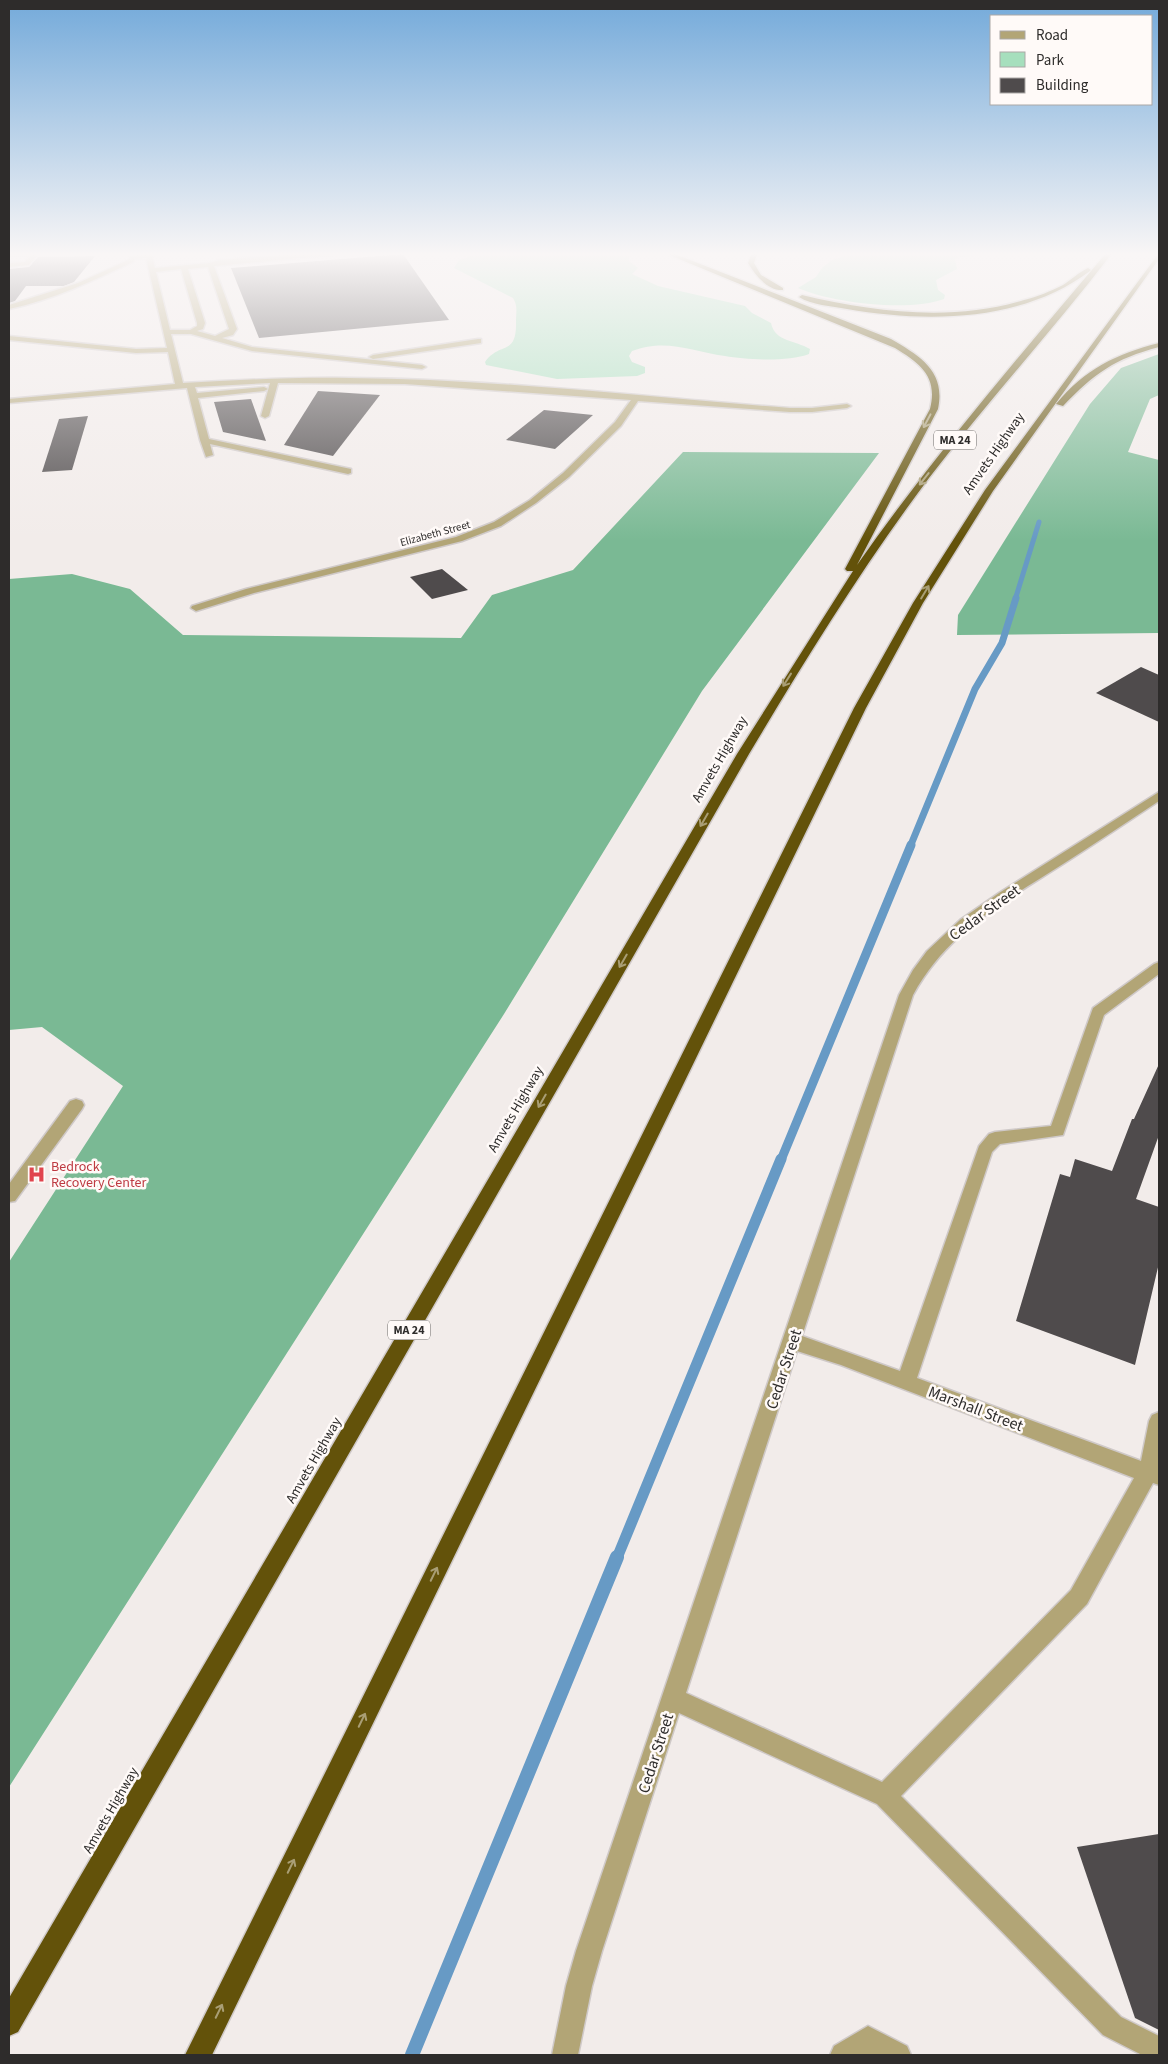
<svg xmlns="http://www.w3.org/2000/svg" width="1168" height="2064" viewBox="0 0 1168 2064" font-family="'Source Sans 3',sans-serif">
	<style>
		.green { fill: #a6dfbd }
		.forest { fill: #7ab994 }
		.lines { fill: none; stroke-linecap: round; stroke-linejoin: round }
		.stream-far4 { stroke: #679ac5; stroke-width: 5 }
		.stream-far3 { stroke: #679ac5; stroke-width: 7 }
		.stream-far2 { stroke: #679ac5; stroke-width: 9 }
		.stream-far1 { stroke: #679ac5; stroke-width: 11 }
		.stream { stroke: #679ac5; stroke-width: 14 }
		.building { fill: #4f4b4c }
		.minor-casing { stroke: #cfc9c8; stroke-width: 3 }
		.highway-casing { stroke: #cfc9c8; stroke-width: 3 }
		.minor { fill: #b2a576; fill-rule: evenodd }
		.highway { fill: #63520a; fill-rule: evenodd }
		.oneway { stroke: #a99e75 }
		.labels { text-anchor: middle; stroke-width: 5; stroke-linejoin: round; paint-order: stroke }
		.far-street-label { font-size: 11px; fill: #2e2c2b; stroke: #fffaf8 }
		.shield { fill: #fffaf8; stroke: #6d6a68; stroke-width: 1 }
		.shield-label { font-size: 12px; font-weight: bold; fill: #2e2c2b }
		.street-label { font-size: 14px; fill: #2e2c2b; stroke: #fffaf8 }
		.health-label { font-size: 14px; fill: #be3a42; stroke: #fffaf8; text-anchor: start }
		.near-street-label { font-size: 16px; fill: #2e2c2b; stroke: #fffaf8 }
	</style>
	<rect width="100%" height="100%" fill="#f2ecea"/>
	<g class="green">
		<path d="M 483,252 L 629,252 L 629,261 L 638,268 L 632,274 L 658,286 L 745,306 L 752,313 L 771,323 C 775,342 795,340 810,349 L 809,354 C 788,362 747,360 725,356 C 691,351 666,338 632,351 L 629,356 L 632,362 L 645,367 L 645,373 L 637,376 L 557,379 L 486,365 L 485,362 C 500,341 517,357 516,321 C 516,312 518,306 513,298 L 454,268 L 459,260 Z"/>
		<path d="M 857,252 L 989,252 L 989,254 L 960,257 L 955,259 L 957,269 L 936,280 L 938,290 L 945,295 L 944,299 C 909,312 832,303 798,288 L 816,277 L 822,268 L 832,260 Z"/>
	</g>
	<g class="forest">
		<polygon points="1159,354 1159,395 1150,399 1128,452 1159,460 1159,633 957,635 958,615 1090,404 1121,368"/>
		<polygon points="683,452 879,453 702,691 504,1014 9,1787 9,1262 123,1086 42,1027 9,1030 9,579 72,574 130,589 183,635 461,638 492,595 573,570"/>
	</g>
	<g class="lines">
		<polyline class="stream-far4" points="1015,600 1039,522"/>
		<polyline class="stream-far3" points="910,847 975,689 1002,643 1016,598"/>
		<polyline class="stream-far2" points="781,1160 911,845"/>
		<polyline class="stream-far1" points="617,1558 781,1159"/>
		<polyline class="stream" points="412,2055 617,1557"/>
	</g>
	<g class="building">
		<polygon points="403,254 449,320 259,338 231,268"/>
		<polygon points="95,256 74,282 64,286 26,286 15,301 9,303 9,269 29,267 38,257"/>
		<polygon points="318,391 380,395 333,456 284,445"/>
		<polygon points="251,399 266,441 223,432 214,402"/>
		<polygon points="544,410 593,415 555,449 506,440"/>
		<polygon points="88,416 72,470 42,472 59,419"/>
		<polygon points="442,569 468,590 432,599 410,577"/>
		<polygon points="1141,667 1159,675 1159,722 1096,693"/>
		<polygon points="1159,1064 1159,1135 1136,1199 1159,1207 1159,1263 1135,1365 1016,1321 1060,1174 1070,1177 1075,1159 1112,1171 1132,1119 1134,1119"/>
		<polygon points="1159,1834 1159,2030 1135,2018 1077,1847"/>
	</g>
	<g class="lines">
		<defs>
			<g id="minor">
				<polygon points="9,252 39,252 39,253 29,265 9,267 9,263 25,262 31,255 9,255"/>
				<polygon points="72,252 110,252 107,254 75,254"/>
				<path d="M 145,252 L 151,252 L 155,268 L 209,263 L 220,260 L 320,252 L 344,252 L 341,254 L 214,266 L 237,329 L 233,335 L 222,338 L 252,347 L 422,365 L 426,367 L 422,369 L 252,351 L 191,334 L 171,334 L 183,383 C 238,380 293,377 349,378 C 496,379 643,397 790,408 L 812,408 L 847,404 L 851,406 L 847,408 L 812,412 L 790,412 L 638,401 L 621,426 L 569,477 L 536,503 L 501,526 L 462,541 L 254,593 L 196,611 L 191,608 L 192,606 L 246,589 L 456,537 L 494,522 L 530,500 L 563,473 L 615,422 L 631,400 L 405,384 L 278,383 L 269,416 L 265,418 L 261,416 L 270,383 L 195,387 L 197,393 L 264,387 L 268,389 L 264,391 L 198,398 L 209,439 L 351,469 L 351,473 L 348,474 L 210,444 L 213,455 L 206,457 L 200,440 L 187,388 L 9,403 L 9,399 L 175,384 L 168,352 L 136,353 L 9,340 L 9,336 L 136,349 L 167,348 L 146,258 L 135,259 L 133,262 C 93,281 52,300 9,309 L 9,305 L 78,283 L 128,260 L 131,256 L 145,254 ZM 208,267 L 229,329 L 215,336 L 197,331 L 203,329 L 205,323 L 188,269 ZM 181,269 L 197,323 L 197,326 L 190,330 L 170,330 L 156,272 Z"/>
				<polygon points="478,339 481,339 481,343 373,359 369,357 373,355"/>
				<path d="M 1159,792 L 1159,801 C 1127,822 1096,843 1063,864 C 1005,901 947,932 913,995 L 802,1336 L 900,1371 L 979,1146 L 989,1134 L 995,1132 L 1051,1126 L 1093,1008 L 1154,964 L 1159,962 L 1159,974 L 1104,1015 L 1063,1135 L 1000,1144 L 992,1152 L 917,1378 L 1141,1461 L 1149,1421 L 1152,1415 L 1159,1412 L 1159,1485 L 1153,1483 L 1087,1604 L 901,1796 L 1121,2017 L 1159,2036 L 1159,2055 L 1142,2055 L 1103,2035 L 877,1804 L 679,1713 L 602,1951 L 592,1986 L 578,2055 L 552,2055 L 566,1986 L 576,1951 L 899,995 L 913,970 L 927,951 L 960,920 L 999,893 ZM 797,1351 L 841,1365 L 1134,1478 L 1071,1590 L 882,1782 L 686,1693 Z"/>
				<polygon points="76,1099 82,1101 84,1105 82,1109 15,1201 9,1202 9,1184 70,1101"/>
				<polygon points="868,2026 907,2046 911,2055 869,2054 830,2055 834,2046"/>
			</g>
			<g id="highway">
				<path d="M 662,252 L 670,252 L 891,339 C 920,356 946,371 938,409 L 857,565 C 934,455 1021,354 1107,252 L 1113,252 C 1054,329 988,401 929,478 C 863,566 805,660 749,754 L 18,2032 L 9,2036 L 9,1998 L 737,754 L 853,571 L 847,571 L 845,569 L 930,409 C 938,377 921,364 895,348 Z"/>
				<path d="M 752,252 L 758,252 L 754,263 L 761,275 L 783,288 L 783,290 C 768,291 755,275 748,263 Z"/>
				<polygon points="1159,253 1159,259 993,491 923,603 866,708 212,2055 185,2055 854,708 913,603 985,490"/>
				<path d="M 1088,268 L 1091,270 L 1090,271 C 1022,322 928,323 847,309 C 832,306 811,305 799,297 L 802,295 C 873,312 953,322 1024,300 C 1037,297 1051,291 1063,285 C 1071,280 1079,272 1088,268 Z"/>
				<path d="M 1159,343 L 1159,347 C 1114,359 1095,373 1063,406 L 1056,404 C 1085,369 1116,354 1159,343 Z"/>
			</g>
		</defs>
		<use href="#minor" class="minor-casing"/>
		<use href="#highway" class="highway-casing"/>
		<use href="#minor" class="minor"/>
		<use href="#highway" class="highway"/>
	</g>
	<defs><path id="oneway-shaft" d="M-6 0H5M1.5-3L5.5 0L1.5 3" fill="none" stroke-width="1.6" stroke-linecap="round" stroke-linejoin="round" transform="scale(1.25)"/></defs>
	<g class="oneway">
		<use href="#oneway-shaft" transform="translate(927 421) rotate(118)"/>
		<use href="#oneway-shaft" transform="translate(924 479) rotate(128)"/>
		<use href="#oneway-shaft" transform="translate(925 592) rotate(-59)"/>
		<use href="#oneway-shaft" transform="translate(787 680) rotate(122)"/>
		<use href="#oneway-shaft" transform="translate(704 820) rotate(120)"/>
		<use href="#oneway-shaft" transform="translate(623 961) rotate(120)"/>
		<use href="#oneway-shaft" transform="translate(542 1101) rotate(120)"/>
		<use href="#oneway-shaft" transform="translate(434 1574) rotate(-64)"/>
		<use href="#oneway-shaft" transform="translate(362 1720) rotate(-64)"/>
		<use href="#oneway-shaft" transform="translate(291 1866) rotate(-64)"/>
		<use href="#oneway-shaft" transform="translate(219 2011) rotate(-64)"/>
	</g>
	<linearGradient id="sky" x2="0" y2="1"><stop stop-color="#74aada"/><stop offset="0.47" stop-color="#f9f6f6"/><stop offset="1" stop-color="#f9f6f6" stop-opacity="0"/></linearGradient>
	<rect width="1168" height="541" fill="url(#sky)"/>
	<defs>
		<symbol id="hospital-bare" viewBox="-9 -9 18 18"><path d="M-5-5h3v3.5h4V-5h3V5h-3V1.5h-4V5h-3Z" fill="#e0444e" stroke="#fffaf8" stroke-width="2.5" paint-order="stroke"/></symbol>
	</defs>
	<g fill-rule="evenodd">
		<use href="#hospital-bare" x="24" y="1162" width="25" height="25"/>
	</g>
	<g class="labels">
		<g class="far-street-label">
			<text transform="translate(435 533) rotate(-15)" y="4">Elizabeth Street</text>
		</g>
		<g class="shield">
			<rect x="934" y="430.5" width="42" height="19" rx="4"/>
			<rect x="388" y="1320.5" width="42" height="19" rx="4"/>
		</g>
		<g class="shield-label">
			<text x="955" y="444">MA 24</text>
			<text x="409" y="1334">MA 24</text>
		</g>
		<g class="street-label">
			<text transform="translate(993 453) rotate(-55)" y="5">Amvets Highway</text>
			<text transform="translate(719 759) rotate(-60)" y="5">Amvets Highway</text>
			<text transform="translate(515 1109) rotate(-60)" y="5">Amvets Highway</text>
			<text transform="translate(313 1460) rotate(-60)" y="5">Amvets Highway</text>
			<text transform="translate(110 1810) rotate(-60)" y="5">Amvets Highway</text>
		</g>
		<g class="health-label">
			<text x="51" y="1171">Bedrock<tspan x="51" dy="16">Recovery Center</tspan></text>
		</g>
		<g class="near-street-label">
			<text transform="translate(984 912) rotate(-36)" y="6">Cedar Street</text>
			<text transform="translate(783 1369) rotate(-72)" y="6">Cedar Street</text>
			<text transform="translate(976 1408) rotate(21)" y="6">Marshall Street</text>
			<text transform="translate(655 1753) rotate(-72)" y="6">Cedar Street</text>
		</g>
	</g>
	<rect width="1168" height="2064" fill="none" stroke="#2e2c2b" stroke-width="20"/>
	<rect x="990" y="15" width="162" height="90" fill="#fffaf8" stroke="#aba8a6"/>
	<rect x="1000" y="31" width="25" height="8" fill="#b2a576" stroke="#aba8a6"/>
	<text x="1036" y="40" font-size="15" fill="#2e2c2b">Road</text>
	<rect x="1000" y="52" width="25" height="15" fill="#a6dfbd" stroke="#aba8a6"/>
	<text x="1036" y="65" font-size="15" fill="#2e2c2b">Park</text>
	<rect x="1000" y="78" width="25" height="15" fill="#4f4b4c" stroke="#aba8a6"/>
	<text x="1036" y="90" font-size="15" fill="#2e2c2b">Building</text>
</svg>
